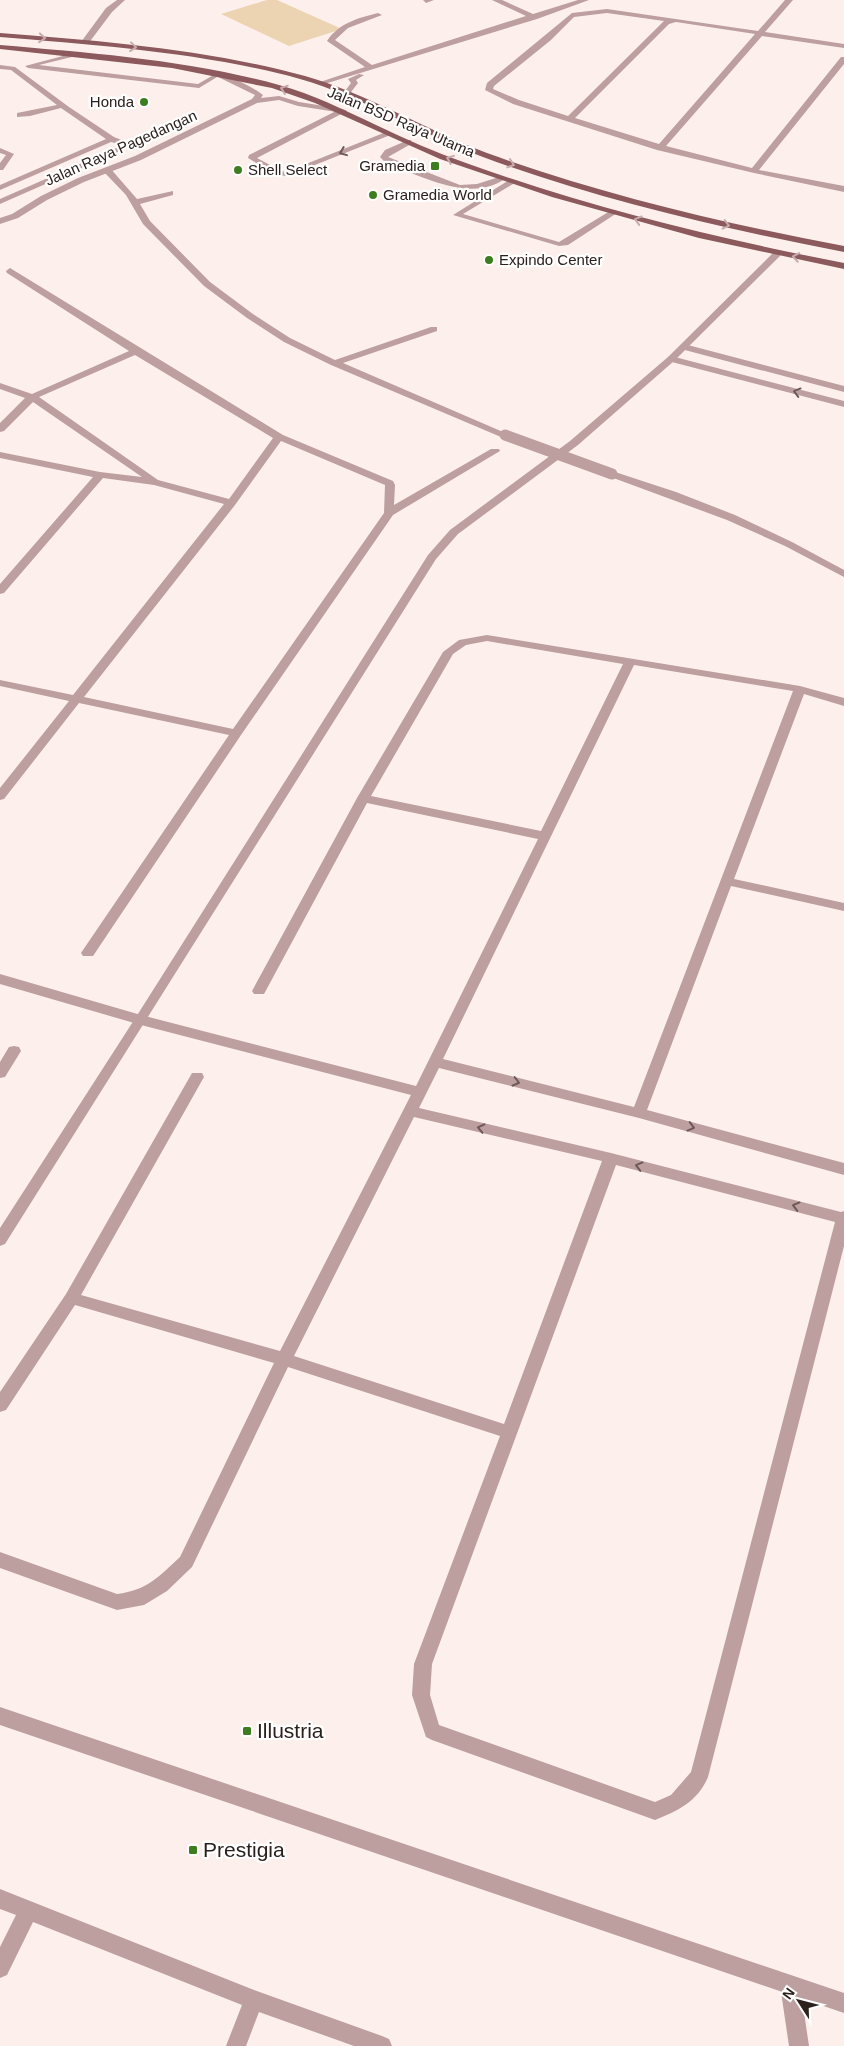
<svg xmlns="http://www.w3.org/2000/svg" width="844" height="2046" viewBox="0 0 844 2046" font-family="Arial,sans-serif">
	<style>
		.green { fill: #ecd4b2 }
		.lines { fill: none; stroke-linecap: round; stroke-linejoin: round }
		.service { fill: #bd9fa0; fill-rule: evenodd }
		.minor { fill: #bd9fa0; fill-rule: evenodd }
		.tertiary { fill: #bd9fa0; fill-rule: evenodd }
		.primary { fill: #8c595d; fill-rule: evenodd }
		.minor-bridge { stroke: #bd9fa0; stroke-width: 11 }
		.oneway { stroke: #c6acae }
		.oneway2 { stroke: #6d5958 }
		.poi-dot { fill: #3c7e1f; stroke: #fff; stroke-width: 2 }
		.labels { text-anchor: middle; stroke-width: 4.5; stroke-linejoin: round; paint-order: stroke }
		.far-poi-label { font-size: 15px; fill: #2c201d; stroke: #fff; text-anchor: start }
		.far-street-label { font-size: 15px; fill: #2c201d; stroke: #fff }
		.near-poi-label { font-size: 21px; fill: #2c201d; stroke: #fff; text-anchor: start }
	</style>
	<rect width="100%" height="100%" fill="#fdf0ec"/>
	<polygon class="green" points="267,0 277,0 342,29 289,46 221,14"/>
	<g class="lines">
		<g class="service">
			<polygon points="78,52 81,54 80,55 39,65 198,84 217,73 222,74 199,88 28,68 25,66"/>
			<polygon points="0,65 15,67 69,107 114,137 134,145 0,204 0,199 123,145 111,142 0,190 0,185 106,139 61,108 30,116 17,117 17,113 57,105 11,70 0,69"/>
			<polygon points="359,74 364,75 356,80 358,83 348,96 344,96 342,95 351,83 348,79"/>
			<polygon points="340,109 347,111 257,158 281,171 286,172 386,132 393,134 287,176 276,175 248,158 249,155"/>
			<path d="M 408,140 L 411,140 L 411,144 L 388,157 L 460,185 L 477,184 L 502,176 L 506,178 C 471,204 422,176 386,163 L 380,157 L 385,150 Z"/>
			<polygon points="0,148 14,154 3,170 0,170 0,163 6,155 0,153"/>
			<polygon points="511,179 518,181 463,214 559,242 610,211 617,213 568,245 559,246 453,215"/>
		</g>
		<g class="minor">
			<polygon points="117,0 125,0 112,12 88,44 82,44 81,42 106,8"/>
			<polygon points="423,0 434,0 426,3"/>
			<path d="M 492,0 L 502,0 L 533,14 L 578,0 L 589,0 L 537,19 L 321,85 L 317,83 L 365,67 L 327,41 C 339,23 358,18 378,13 L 382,15 L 348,28 L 335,40 L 372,65 L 526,16 Z"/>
			<path d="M 785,0 L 793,0 L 765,32 L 844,44 L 844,48 L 762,36 L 666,146 L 752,168 L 841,57 L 844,57 L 844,64 L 759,170 L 844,186 L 844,192 L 754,173 L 657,150 L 513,104 L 485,90 L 487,83 L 572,13 L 607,9 L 758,31 ZM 607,13 L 664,21 L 568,116 L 519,100 L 493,89 L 494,86 L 551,40 L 574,17 ZM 676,22 L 755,34 L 659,144 L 575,118 L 669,24 Z"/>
			<polygon points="104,168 110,168 137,199 173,191 173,195 140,204 150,221 210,282 253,314 290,338 335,360 431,327 437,327 437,331 343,363 510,435 509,437 501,437 331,365 284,342 247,318 204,286 143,224 126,195 104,172"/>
			<path d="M 10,268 L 283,435 L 393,481 L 395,485 L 394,505 L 491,449 L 499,449 L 500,451 L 393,515 L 241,735 L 93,956 L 83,956 L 81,953 L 83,950 L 229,735 L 79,703 L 4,799 L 0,800 L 0,788 L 69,701 L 0,686 L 0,680 L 73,695 L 224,504 L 154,485 L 103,478 L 4,593 L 0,594 L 0,584 L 93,477 L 0,458 L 0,452 L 100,472 L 142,477 L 33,402 L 4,431 L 0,432 L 0,423 L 25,398 L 0,389 L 0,383 L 32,394 L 129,351 L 7,273 L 6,271 ZM 135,355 L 273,438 L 229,499 L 158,480 L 39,397 ZM 281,441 L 385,485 L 384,513 L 233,729 L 84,697 L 235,505 Z"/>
			<polygon points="684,344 844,386 844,392 681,349 681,345"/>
			<polygon points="671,356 844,401 844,407 668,361 668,357"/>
			<polygon points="612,471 676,492 735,515 792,542 844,570 844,577 785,546 727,520 608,476 607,474"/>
			<path d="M 487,635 L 800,686 L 844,698 L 844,706 L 804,694 L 734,879 L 844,903 L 844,911 L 731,886 L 647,1110 L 844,1163 L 844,1175 L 639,1118 L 439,1068 L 419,1108 L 611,1153 L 841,1212 L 844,1211 L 844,1246 L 708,1777 C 698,1801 678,1811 655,1820 L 432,1740 L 426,1737 L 412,1695 L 414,1664 L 500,1436 L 288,1367 L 192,1567 L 167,1591 L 144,1605 L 117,1610 L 0,1568 L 0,1552 L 117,1594 C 148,1590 158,1577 180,1557 L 274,1363 L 75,1305 L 6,1410 L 0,1412 L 0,1392 L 66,1294 L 192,1073 L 202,1073 L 204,1077 L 81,1295 L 280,1351 L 411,1095 L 141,1025 L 0,984 L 0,974 L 141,1015 L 416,1086 L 538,839 L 367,803 L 264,994 L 254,994 L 252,991 L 357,798 L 443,652 L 459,640 ZM 487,641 L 623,664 L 541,831 L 371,796 L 453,654 L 466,645 ZM 634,665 L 793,691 L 634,1107 L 443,1059 ZM 414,1117 L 602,1161 L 504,1424 L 294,1356 ZM 616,1165 L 835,1222 L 691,1772 L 671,1795 L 655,1802 L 439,1725 L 430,1695 L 432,1664 Z"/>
			<polygon points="14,1046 19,1047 21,1051 5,1077 0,1078 0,1062 9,1047"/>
			<polygon points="0,1889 254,1990 382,2036 389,2039 392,2046 354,2046 259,2012 246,2046 226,2046 242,2005 33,1922 7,1975 0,1978 0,1947 16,1915 0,1909"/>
			<polygon points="790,1975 797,1978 800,1985 809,2046 789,2046 780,1985 783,1978"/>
		</g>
		<g class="tertiary">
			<path d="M 216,72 C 223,72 258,90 263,95 L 261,98 L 279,96 L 299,102 L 343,109 L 347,111 L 343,113 L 298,106 L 279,100 L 257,103 L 141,160 L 84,182 L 47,200 L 18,218 L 0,224 L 0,218 L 12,214 L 41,196 L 78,178 L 135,156 L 252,99 L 255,95 L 216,76 Z"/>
			<polygon points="777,251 781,254 780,256 674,361 578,445 458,534 436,559 5,1244 0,1246 0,1228 136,1017 428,555 450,530 570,441 668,357 774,252"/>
			<polygon points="0,1707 844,1993 844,2013 0,1725"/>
		</g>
		<g class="primary">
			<path d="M 0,33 C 102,41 206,49 305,76 C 366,93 426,130 487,153 C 603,195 723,223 844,246 L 844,252 C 721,228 600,200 483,157 C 421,134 363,97 300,79 C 206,53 98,45 0,37 Z"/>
			<path d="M 0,45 C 93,53 188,60 279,85 C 313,94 344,110 376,125 C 405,139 435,152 466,163 C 589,207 715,238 844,263 L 844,269 L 699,238 L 552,197 L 440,159 L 315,103 L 272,88 L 172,68 L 0,49 Z"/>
		</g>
		<polyline class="minor-bridge" points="505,435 612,474"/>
	</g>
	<defs><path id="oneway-chevron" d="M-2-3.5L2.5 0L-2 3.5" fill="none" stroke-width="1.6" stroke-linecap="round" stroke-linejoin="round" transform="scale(1.25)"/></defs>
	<g class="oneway">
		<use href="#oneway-chevron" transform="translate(42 38) rotate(5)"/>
		<use href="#oneway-chevron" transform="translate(133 47) rotate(7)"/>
		<use href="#oneway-chevron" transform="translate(284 89) rotate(-161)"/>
		<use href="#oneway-chevron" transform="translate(450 159) rotate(-158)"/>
		<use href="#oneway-chevron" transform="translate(511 164) rotate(18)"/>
		<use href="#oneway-chevron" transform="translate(638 220) rotate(-164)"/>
		<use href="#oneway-chevron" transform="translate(726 225) rotate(13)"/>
		<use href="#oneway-chevron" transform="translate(796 257) rotate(-170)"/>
	</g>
	<g class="oneway2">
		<use href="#oneway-chevron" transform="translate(343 152) rotate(158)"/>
		<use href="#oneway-chevron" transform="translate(797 392) rotate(-165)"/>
		<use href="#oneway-chevron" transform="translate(516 1082) rotate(14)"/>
		<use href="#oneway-chevron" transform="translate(691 1127) rotate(15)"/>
		<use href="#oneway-chevron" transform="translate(481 1128) rotate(-167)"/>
		<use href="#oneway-chevron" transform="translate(639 1166) rotate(-165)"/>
		<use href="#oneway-chevron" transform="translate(796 1206) rotate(-165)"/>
	</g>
	<g class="poi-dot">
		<circle cx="144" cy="102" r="5"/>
		<rect x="430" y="161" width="10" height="10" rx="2.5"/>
		<circle cx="238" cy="170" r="5"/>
		<circle cx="373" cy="195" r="5"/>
		<circle cx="489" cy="260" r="5"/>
		<rect x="242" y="1726" width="10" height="10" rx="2.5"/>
		<rect x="188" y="1845" width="10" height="10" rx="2.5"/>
	</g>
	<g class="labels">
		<g class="far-poi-label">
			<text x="134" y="107" text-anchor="end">Honda</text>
			<text x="425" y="171" text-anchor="end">Gramedia</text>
			<text x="248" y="175">Shell Select</text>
			<text x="383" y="200">Gramedia World</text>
			<text x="499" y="265">Expindo Center</text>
		</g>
		<g class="far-street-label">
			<text transform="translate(401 122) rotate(23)" y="5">Jalan BSD Raya Utama</text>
			<text transform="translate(121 148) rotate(-24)" y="5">Jalan Raya Pagedangan</text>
		</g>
		<g class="near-poi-label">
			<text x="257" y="1738">Illustria</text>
			<text x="203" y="1857">Prestigia</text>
		</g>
	</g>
	<g transform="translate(799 2001) rotate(306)" stroke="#ffffff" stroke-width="4" paint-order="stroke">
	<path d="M0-4L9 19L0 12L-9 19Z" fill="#2c201d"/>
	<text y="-8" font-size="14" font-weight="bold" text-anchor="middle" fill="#2c201d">N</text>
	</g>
</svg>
